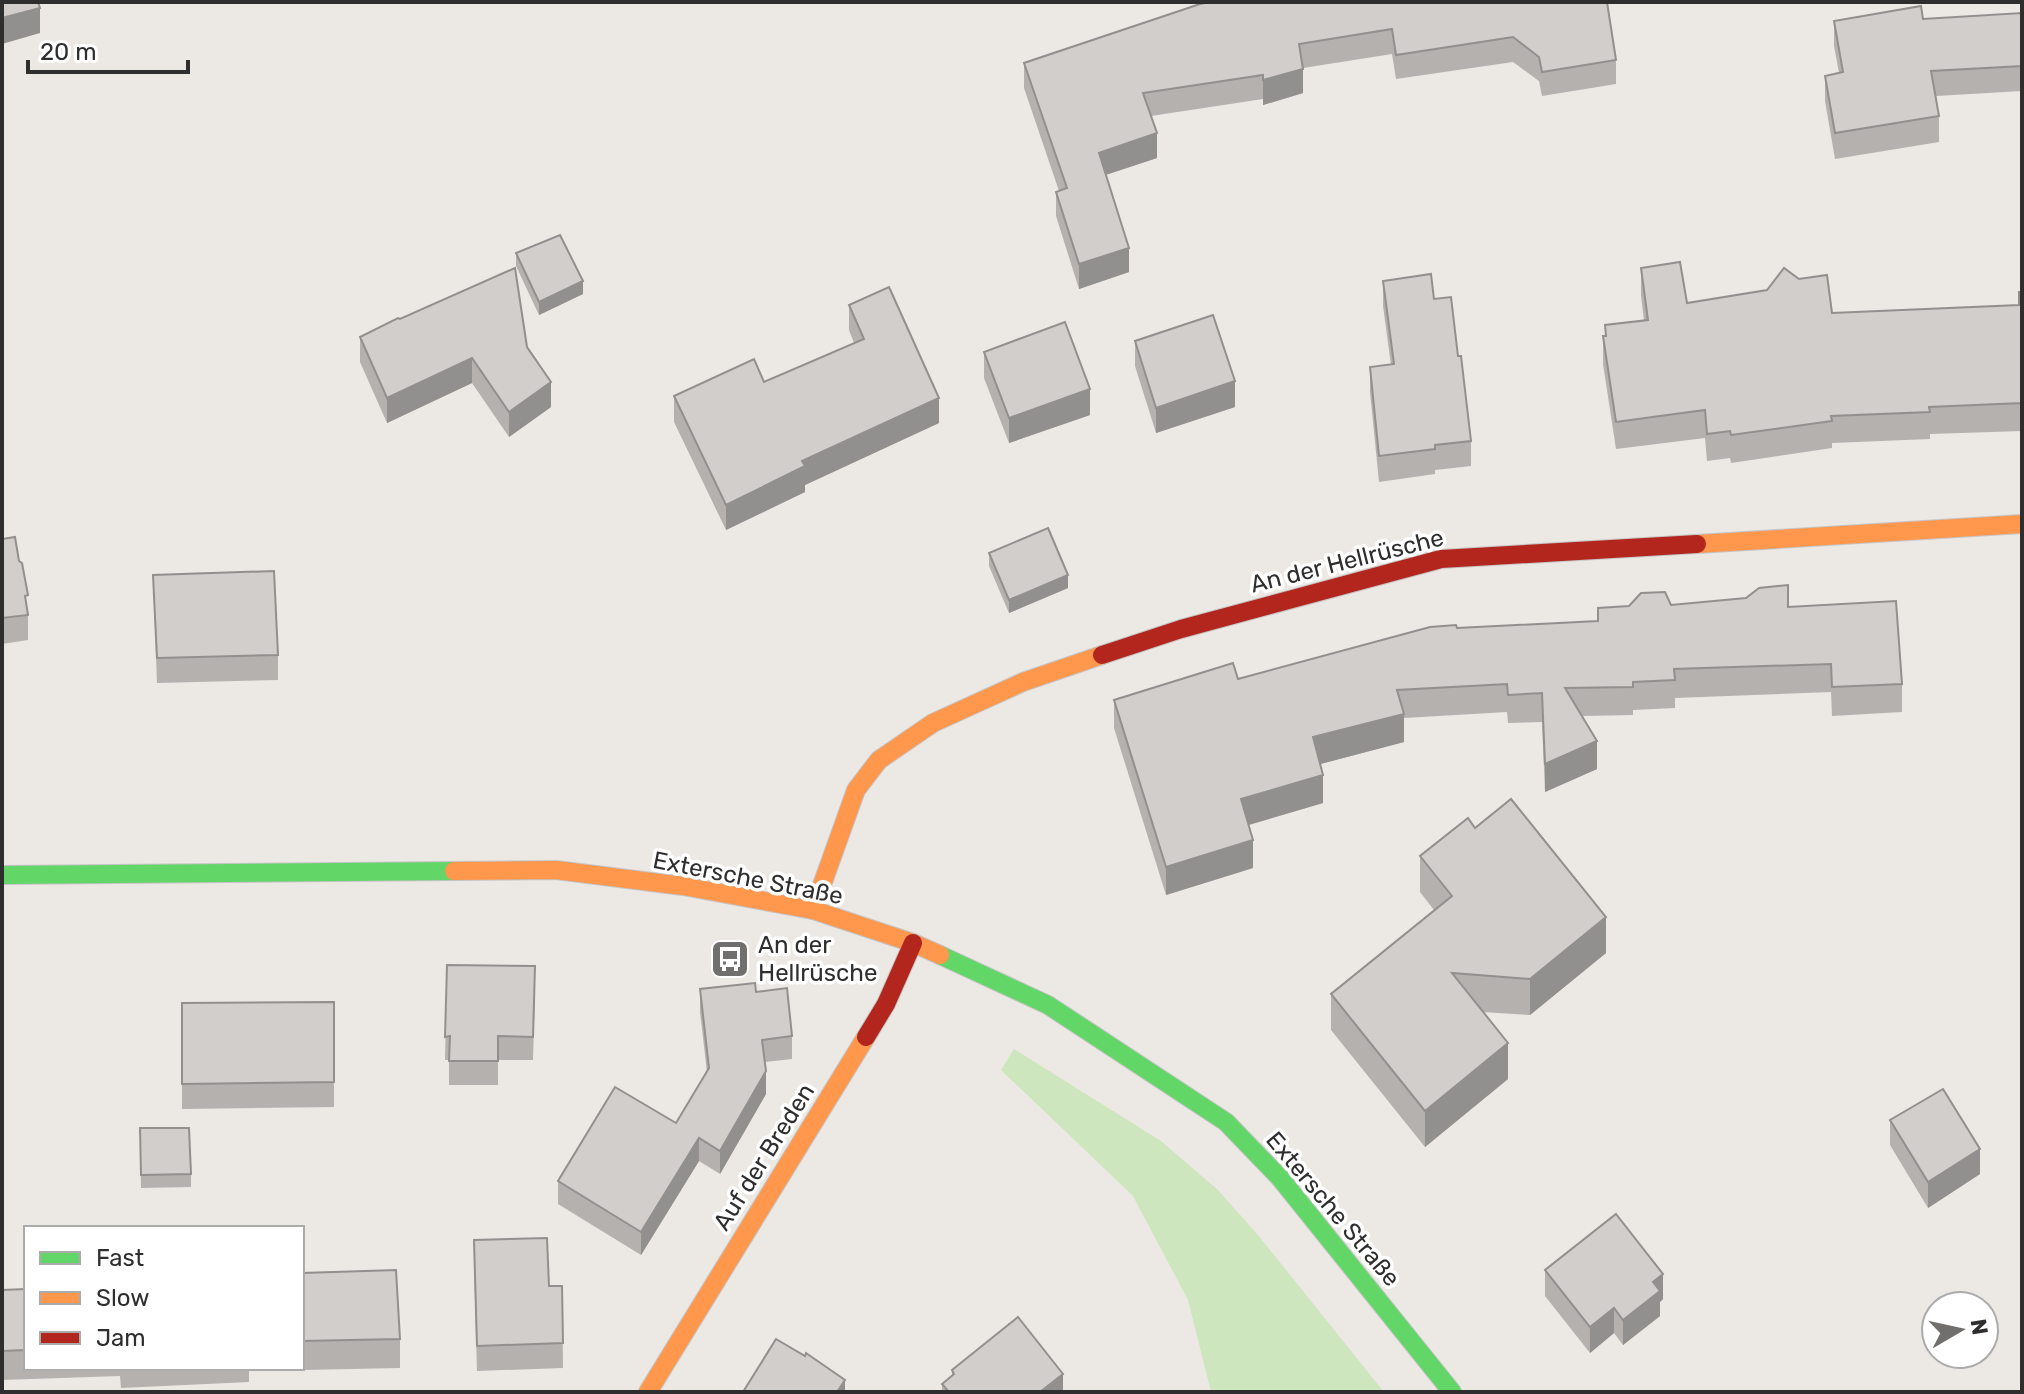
<svg xmlns="http://www.w3.org/2000/svg" width="2024" height="1394" viewBox="0 0 2024 1394" font-family="Rubik,sans-serif">
	<style>
		.green { fill: #cee6be }
		.lines { fill: none; stroke-linecap: round; stroke-linejoin: round }
		.fast-casing { stroke: #c5c4c5; stroke-width: 20 }
		.slow-casing { stroke: #c5c4c5; stroke-width: 20 }
		.jam-casing { stroke: #c5c4c5; stroke-width: 20 }
		.fast { stroke: #63d668; stroke-width: 18 }
		.slow { stroke: #ff974d; stroke-width: 18 }
		.jam { stroke: #b3261e; stroke-width: 18 }
		.wall { fill: #b4b1af }
		.shaded-wall { fill: #92908e }
		.building { fill: #d1cecb; stroke: #92908e; stroke-width: 2 }
		.labels { text-anchor: middle; stroke-width: 7; stroke-linejoin: round; paint-order: stroke }
		.street-label { font-size: 24px; fill: #2e2e2e; stroke: #fff }
		.poi-label { font-size: 24px; fill: #2e2e2e; stroke: #fff; text-anchor: start }
	</style>
	<rect width="100%" height="100%" fill="#ece8e4"/>
	<polygon class="green" points="1014,1049 1161,1141 1218,1190 1258,1235 1384,1392 1211,1392 1188,1300 1133,1196 1001,1070"/>
	<g class="lines">
		<defs>
			<g id="fast">
				<polyline points="2,875 454,871"/>
				<polyline points="940,955 1048,1005 1226,1122 1280,1178 1452,1392"/>
			</g>
			<g id="slow">
				<polyline points="1697,544 2022,524"/>
				<polyline points="454,871 556,870 683,886 813,910 913,943 940,955"/>
				<polyline points="813,910 856,790 879,760 933,723 1023,682 1102,655"/>
				<polyline points="648,1392 866,1037"/>
			</g>
			<g id="jam">
				<polyline points="1102,655 1181,629 1441,559 1697,544"/>
				<polyline points="866,1037 886,1004 913,943"/>
			</g>
		</defs>
		<use href="#fast" class="fast-casing"/>
		<use href="#slow" class="slow-casing"/>
		<use href="#jam" class="jam-casing"/>
		<use href="#fast" class="fast"/>
		<use href="#slow" class="slow"/>
		<use href="#jam" class="jam"/>
	</g>
	<g class="wall">
		<polygon points="1607,2 1616,60 1616,84 1542,96 1539,81 1513,62 1396,79 1392,54 1303,68 1303,93 1263,105 1263,99 1151,116 1157,158 1106,175 1129,272 1079,289 1056,216 1056,192 1059,191 1024,88 1024,63"/>
		<polygon points="2022,13 2022,91 1936,96 1939,116 1939,142 1835,159 1825,101 1825,76 1839,73 1834,46 1834,21 1923,19"/>
		<polygon points="516,253 583,294 539,315 516,266"/>
		<polygon points="1641,268 1687,303 1832,313 2019,305 2022,292 2022,431 1930,434 1930,439 1832,443 1832,448 1731,463 1730,458 1707,461 1705,438 1616,449 1603,364 1603,336 1605,336 1605,325 1644,321 1641,295"/>
		<polygon points="1383,281 1434,299 1458,356 1471,441 1471,466 1435,470 1435,474 1379,482 1370,392 1370,367 1391,365 1383,306"/>
		<polygon points="849,305 939,423 805,485 805,492 726,530 674,422 674,396 764,382 854,343 849,330"/>
		<polygon points="400,319 527,347 551,407 509,437 472,383 387,423 360,362 360,337"/>
		<polygon points="1135,341 1235,407 1156,433 1135,366"/>
		<polygon points="984,352 1090,415 1009,443 984,378"/>
		<polygon points="2,539 28,612 28,640 2,644"/>
		<polygon points="989,553 1068,588 1009,613 989,566"/>
		<polygon points="153,575 278,655 278,680 157,683"/>
		<polygon points="1671,605 1788,607 1902,684 1902,712 1832,716 1831,692 1675,698 1675,708 1633,710 1633,715 1582,716 1597,769 1545,792 1542,722 1508,723 1507,712 1404,718 1404,742 1320,764 1323,803 1249,825 1253,868 1166,895 1114,728 1114,700 1238,679 1457,628 1598,621"/>
		<polygon points="1475,828 1606,953 1530,1015 1482,1012 1508,1079 1425,1147 1331,1030 1331,994 1434,910 1420,892 1420,856"/>
		<polygon points="447,965 535,989 533,1060 498,1060 498,1085 449,1085 449,1060 445,1060"/>
		<polygon points="700,989 756,992 792,1036 792,1059 765,1062 766,1094 720,1174 699,1161 641,1255 558,1204 558,1181 676,1123 707,1072 700,1012"/>
		<polygon points="334,1002 334,1107 182,1109 182,1003"/>
		<polygon points="1890,1120 1980,1174 1928,1208 1890,1145"/>
		<polygon points="140,1128 191,1174 191,1187 141,1188"/>
		<polygon points="474,1266 549,1286 562,1286 563,1368 477,1371"/>
		<polygon points="1545,1270 1663,1299 1660,1302 1660,1316 1623,1345 1614,1333 1590,1353 1545,1296"/>
		<polygon points="302,1273 400,1339 400,1368 249,1371 249,1382 121,1388 120,1376 2,1380 2,1290 26,1289 26,1368 302,1368"/>
		<polygon points="952,1370 1063,1392 942,1392 942,1384 952,1376"/>
	</g>
	<g class="shaded-wall">
		<polygon points="40,8 40,33 2,44 2,18"/>
		<polygon points="1303,69 1303,93 1263,105 1263,80"/>
		<polygon points="1157,133 1157,158 1099,177 1099,153"/>
		<polygon points="1129,248 1129,272 1079,289 1079,264"/>
		<polygon points="583,281 583,294 539,315 539,302"/>
		<polygon points="472,358 472,383 387,423 387,398"/>
		<polygon points="1235,381 1235,407 1156,433 1156,408"/>
		<polygon points="551,382 551,407 509,437 509,412"/>
		<polygon points="1090,389 1090,415 1009,443 1009,418"/>
		<polygon points="939,398 939,423 805,485 805,492 726,530 726,505 802,461"/>
		<polygon points="1068,575 1068,588 1009,613 1009,600"/>
		<polygon points="1404,714 1404,742 1313,766 1313,737"/>
		<polygon points="1597,741 1597,769 1545,792 1545,764"/>
		<polygon points="1323,775 1323,803 1241,827 1241,799"/>
		<polygon points="1253,840 1253,868 1166,895 1166,867"/>
		<polygon points="1606,917 1606,953 1530,1015 1530,979"/>
		<polygon points="1508,1043 1508,1079 1425,1147 1425,1111"/>
		<polygon points="766,1071 766,1094 720,1174 720,1151"/>
		<polygon points="699,1138 699,1161 641,1255 641,1232"/>
		<polygon points="1980,1149 1980,1174 1928,1208 1928,1182"/>
		<polygon points="1663,1274 1663,1299 1660,1302 1660,1316 1623,1345 1623,1320 1653,1282"/>
		<polygon points="1614,1308 1614,1333 1590,1353 1590,1327"/>
		<polygon points="1063,1374 1063,1392 1040,1392"/>
		<polygon points="845,1380 845,1392 837,1392"/>
	</g>
	<g class="building">
		<polygon points="2,2 38,2 40,8 2,18"/>
		<polygon points="1210,2 1607,2 1616,60 1542,72 1539,57 1513,37 1396,55 1392,29 1299,44 1303,69 1263,80 1263,75 1143,93 1157,133 1099,153 1129,248 1079,264 1056,192 1067,188 1024,63 1200,4"/>
		<polygon points="1921,6 1923,19 2022,13 2022,66 1931,71 1939,116 1835,133 1825,76 1843,72 1834,21"/>
		<polygon points="560,235 583,281 539,302 516,253"/>
		<polygon points="1680,262 1687,303 1767,290 1784,268 1799,279 1827,275 1832,313 2019,305 2019,292 2022,292 2022,403 1929,407 1930,412 1831,416 1832,421 1731,435 1730,431 1707,434 1705,410 1616,422 1603,336 1606,336 1605,325 1648,320 1641,268"/>
		<polygon points="515,268 527,347 551,382 509,412 472,358 387,398 360,337 398,318 400,319"/>
		<polygon points="1431,274 1434,299 1451,297 1458,356 1461,356 1471,441 1435,445 1435,449 1379,456 1370,367 1394,364 1383,281"/>
		<polygon points="889,287 939,398 802,461 805,466 726,505 674,396 754,359 764,382 864,339 849,305"/>
		<polygon points="1213,315 1235,381 1156,408 1135,341"/>
		<polygon points="1065,322 1090,389 1009,418 984,352"/>
		<polygon points="1048,528 1068,575 1009,600 989,553"/>
		<polygon points="15,537 19,561 22,563 28,595 25,596 28,615 2,618 2,539"/>
		<polygon points="274,571 278,655 157,658 153,575"/>
		<polygon points="1788,585 1788,607 1896,601 1902,684 1832,687 1831,664 1674,669 1675,680 1633,682 1633,687 1565,688 1597,741 1545,764 1542,693 1508,695 1507,684 1397,690 1404,714 1313,737 1323,775 1241,799 1253,840 1166,867 1114,700 1233,663 1238,679 1430,627 1456,625 1457,628 1598,621 1598,608 1629,606 1641,593 1665,592 1671,605 1746,598 1759,588"/>
		<polygon points="1511,799 1606,917 1530,979 1452,973 1508,1043 1425,1111 1331,994 1452,896 1420,856 1468,818 1475,828"/>
		<polygon points="447,965 535,966 533,1037 498,1036 498,1061 449,1061 450,1036 445,1037"/>
		<polygon points="755,983 756,992 787,988 792,1036 762,1040 766,1071 720,1151 699,1138 641,1232 558,1181 615,1087 676,1123 709,1068 700,989"/>
		<polygon points="334,1002 334,1082 182,1084 182,1003"/>
		<polygon points="1943,1089 1980,1149 1928,1182 1890,1120"/>
		<polygon points="140,1128 189,1128 191,1174 141,1175"/>
		<polygon points="1616,1214 1663,1274 1653,1282 1660,1291 1623,1320 1614,1308 1590,1327 1545,1270"/>
		<polygon points="547,1238 549,1286 562,1286 563,1343 477,1346 474,1240"/>
		<polygon points="396,1270 400,1339 302,1341 302,1273"/>
		<polygon points="26,1289 26,1350 2,1351 2,1290"/>
		<polygon points="1018,1317 1063,1374 1040,1392 949,1392 942,1384 954,1374 952,1370"/>
		<polygon points="776,1339 805,1356 806,1353 845,1380 837,1392 743,1392"/>
	</g>
	<defs>
		<symbol id="bus-square" viewBox="-11 -11 22 22"><rect x="-9" y="-9" width="18" height="18" rx="4" fill="#706f6e" stroke="#fff"/><path d="M-5-6H5V4H4V6H2V4H-2V6H-4V4H-5ZM-3.5-4V0h7V-4ZM-3.5 1.2v1.5H-2V1.2ZM2 1.2v1.5H3.5V1.2Z" fill="#fff"/></symbol>
	</defs>
	<g fill-rule="evenodd">
		<use href="#bus-square" x="708" y="937" width="44" height="44"/>
	</g>
	<g class="labels">
		<g class="street-label">
			<text transform="translate(1347 561) rotate(-14)" y="8">An der Hellrüsche</text>
			<text transform="translate(748 878) rotate(11)" y="8">Extersche Straße</text>
			<text transform="translate(764 1157) rotate(-58)" y="8">Auf der Breden</text>
			<text transform="translate(1333 1209) rotate(50)" y="8">Extersche Straße</text>
		</g>
		<g class="poi-label">
			<text x="758" y="953">An der<tspan x="758" dy="28">Hellrüsche</tspan></text>
		</g>
	</g>
	<rect width="2024" height="1394" fill="none" stroke="#2e2e2e" stroke-width="8"/>
	<rect x="24" y="1226" width="280" height="144" fill="#ffffff" stroke="#ababab" stroke-width="2"/>
	<rect x="40" y="1252" width="40" height="12" fill="#63d668" stroke="#ababab" stroke-width="2"/>
	<text x="96" y="1266" font-size="24" fill="#2e2e2e">Fast</text>
	<rect x="40" y="1292" width="40" height="12" fill="#ff974d" stroke="#ababab" stroke-width="2"/>
	<text x="96" y="1306" font-size="24" fill="#2e2e2e">Slow</text>
	<rect x="40" y="1332" width="40" height="12" fill="#b3261e" stroke="#ababab" stroke-width="2"/>
	<text x="96" y="1346" font-size="24" fill="#2e2e2e">Jam</text>
	<g transform="translate(1960 1330) rotate(81)"><circle r="38" fill="#ffffff" stroke="#ababab" stroke-width="2"/>
	<path d="M0-6L14 30L0 20L-14 30Z" fill="#706f6e"/>
	<text y="-12" font-size="22" font-weight="bold" text-anchor="middle" fill="#2e2e2e">N</text>
	</g>
	<path d="M28 60v12h160v-12" fill="none" stroke="#2e2e2e" stroke-width="4"/>
	<text x="40" y="60" font-size="24" fill="#2e2e2e" stroke="#ffffff" stroke-width="6" paint-order="stroke">20 m</text>
</svg>
